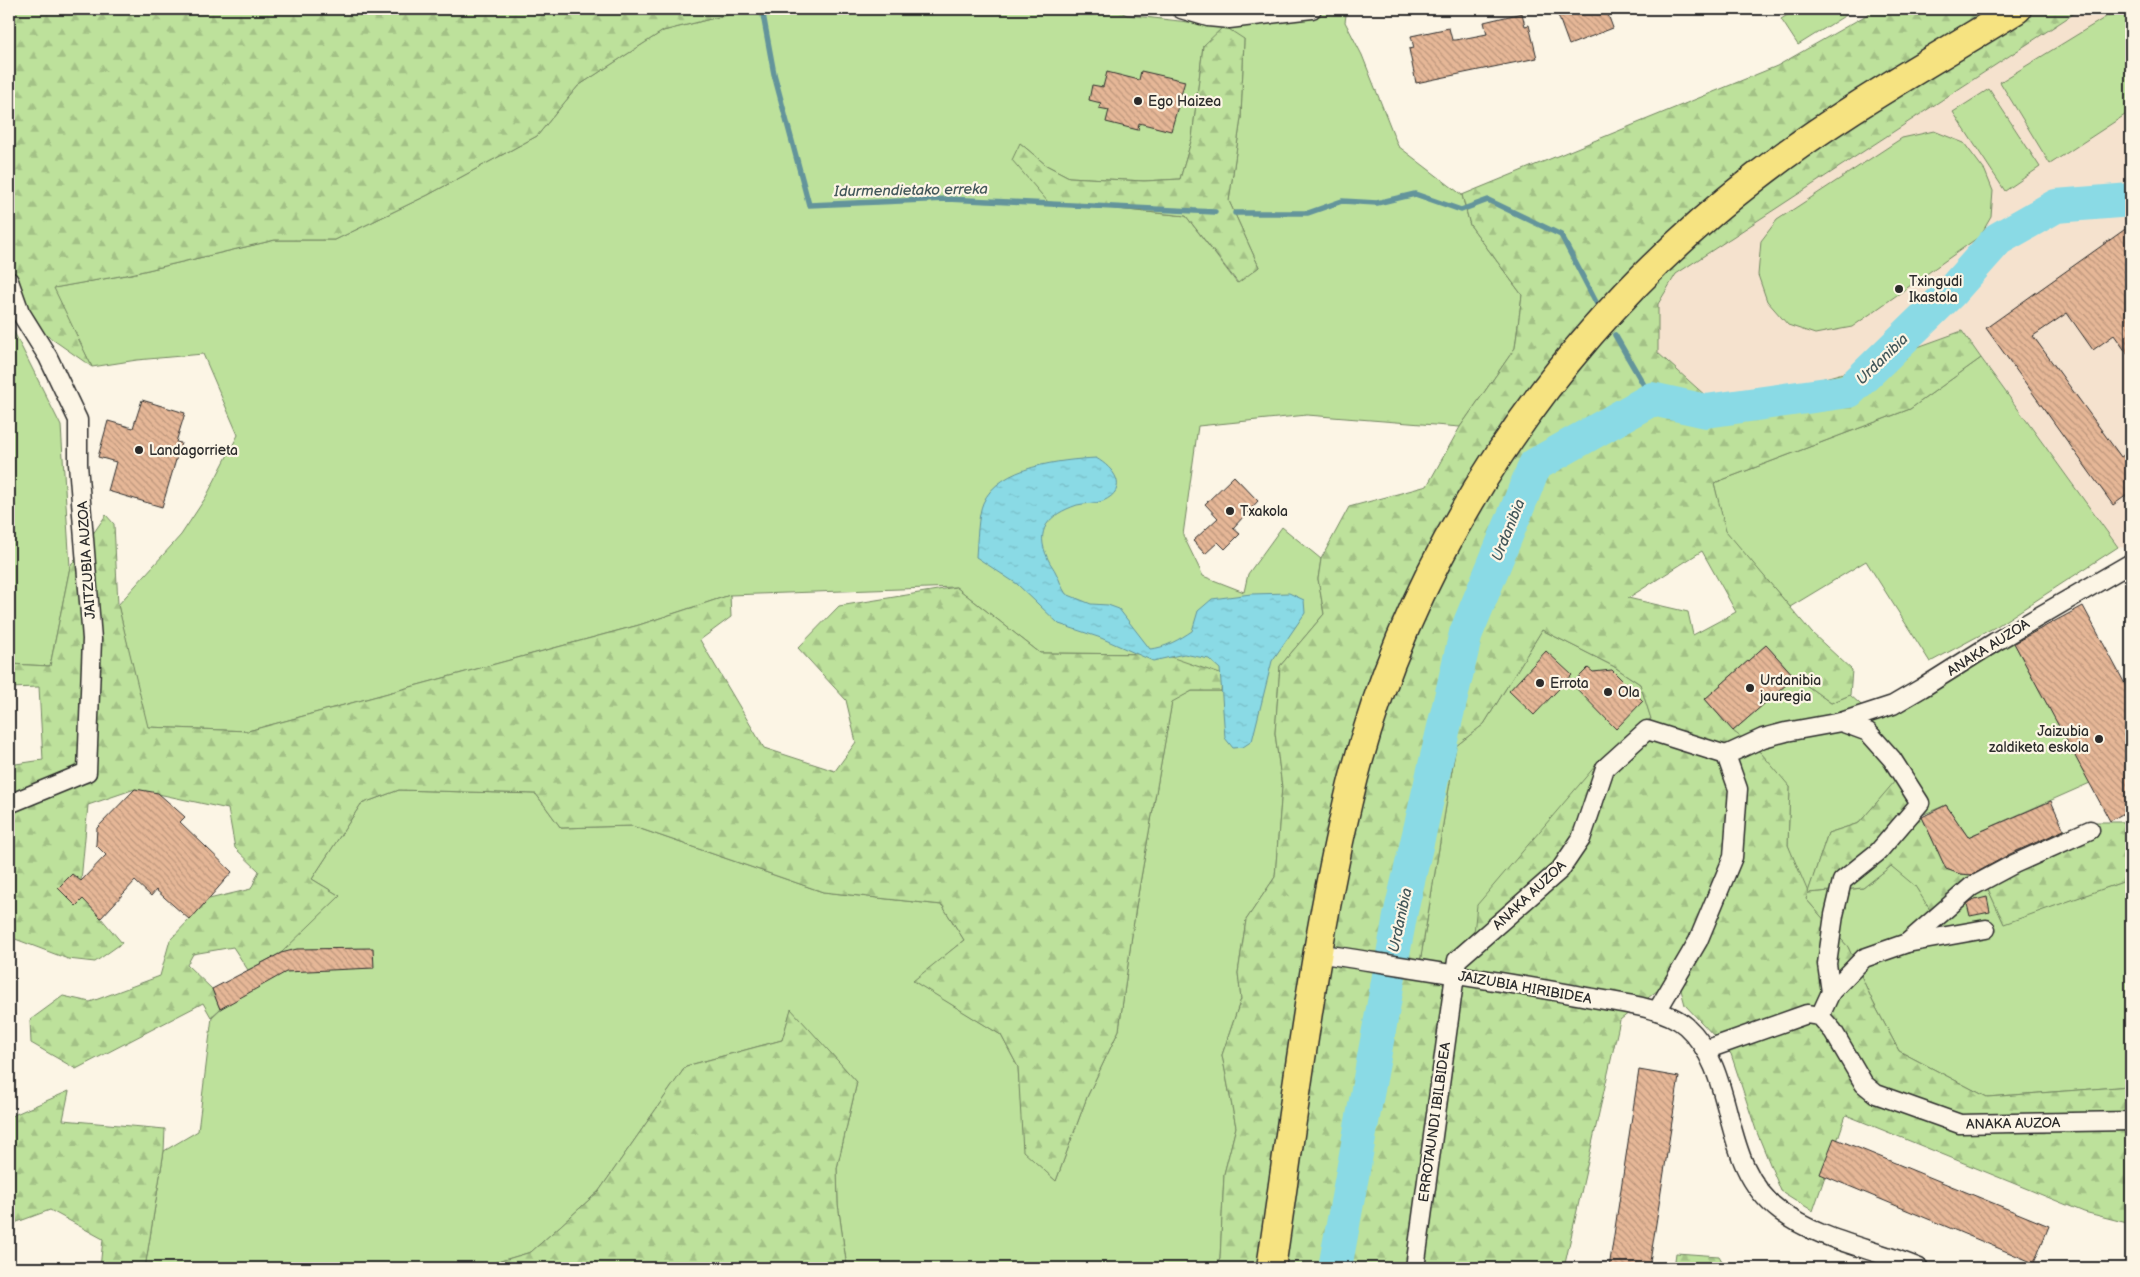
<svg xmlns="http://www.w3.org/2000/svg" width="2140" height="1277" viewBox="0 0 2140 1277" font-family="'Balsamiq Sans',sans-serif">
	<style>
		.built { fill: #f5e2ce }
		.green { fill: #bde19b; stroke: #748663; fill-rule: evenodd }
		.forest { fill: url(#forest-firs); stroke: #748663; fill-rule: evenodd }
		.water { fill: url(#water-ripples); stroke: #64949b }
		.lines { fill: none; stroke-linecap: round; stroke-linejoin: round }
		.stream { stroke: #64949b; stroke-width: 5.5 }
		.river { stroke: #8adae5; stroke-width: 34 }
		.building { fill: url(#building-back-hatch); stroke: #2b2b2b }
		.minor-casing { stroke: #2b2b2b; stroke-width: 21 }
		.primary-casing { stroke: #2b2b2b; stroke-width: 31 }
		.minor { stroke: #fcf5e5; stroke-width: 18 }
		.primary { stroke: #f6e381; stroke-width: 28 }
		.poi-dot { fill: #2b2b2b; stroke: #fcf5e5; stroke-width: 2 }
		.labels { text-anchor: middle; stroke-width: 4.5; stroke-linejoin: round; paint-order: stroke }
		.poi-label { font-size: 14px; fill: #2b2b2b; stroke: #fcf5e5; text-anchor: start }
		.street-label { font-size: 14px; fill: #2b2b2b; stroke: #fcf5e5 }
		.water-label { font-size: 15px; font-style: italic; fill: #43575a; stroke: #fcf5e5 }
	</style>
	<defs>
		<pattern id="forest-firs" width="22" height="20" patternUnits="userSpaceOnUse" patternTransform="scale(1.25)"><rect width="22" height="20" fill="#bde19b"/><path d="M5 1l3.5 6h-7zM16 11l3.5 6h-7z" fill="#a3c186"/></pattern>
		<pattern id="water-ripples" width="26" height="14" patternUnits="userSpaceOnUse" patternTransform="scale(1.25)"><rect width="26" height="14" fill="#8adae5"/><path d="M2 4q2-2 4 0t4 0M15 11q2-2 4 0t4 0" fill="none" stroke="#77bbc5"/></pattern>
		<pattern id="building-back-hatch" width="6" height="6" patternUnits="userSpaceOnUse" patternTransform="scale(1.25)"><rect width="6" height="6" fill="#e6b797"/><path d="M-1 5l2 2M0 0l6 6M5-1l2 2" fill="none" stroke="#bb957b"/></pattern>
	</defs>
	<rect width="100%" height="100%" fill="#fcf5e5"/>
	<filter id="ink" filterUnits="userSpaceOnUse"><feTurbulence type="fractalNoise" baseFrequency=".02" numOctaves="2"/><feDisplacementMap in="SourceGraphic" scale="10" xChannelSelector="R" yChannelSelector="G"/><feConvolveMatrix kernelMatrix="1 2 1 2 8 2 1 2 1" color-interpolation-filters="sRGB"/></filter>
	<g filter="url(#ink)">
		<polygon class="built" points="2081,9 2131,9 2131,548 2118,547 1962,331 1854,370 1761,395 1706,397 1658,353 1658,304 1676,274"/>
		<g class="green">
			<path d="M 750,9 L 1114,9 L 1127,15 L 1223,26 L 1203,9 L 1347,9 L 1345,22 L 1362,55 L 1398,146 L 1462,195 L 1470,225 L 1522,295 L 1515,348 L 1460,427 L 1307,415 L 1198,426 L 1183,535 L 1203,576 L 1244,592 L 1248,574 L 1282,527 L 1321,559 L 1318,579 L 1324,614 L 1280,666 L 1275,733 L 1282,787 L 1275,877 L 1246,920 L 1238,973 L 1241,999 L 1222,1055 L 1236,1127 L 1224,1174 L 1220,1259 L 1215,1268 L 847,1268 L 838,1204 L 837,1168 L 857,1082 L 791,1010 L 782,1040 L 686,1066 L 599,1191 L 531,1252 L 477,1268 L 145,1268 L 164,1151 L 198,1131 L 212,1017 L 340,896 L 312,879 L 361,804 L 399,790 L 536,794 L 561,828 L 632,826 L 823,892 L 942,905 L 964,940 L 914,981 L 1001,1035 L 1018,1067 L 1024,1151 L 1056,1181 L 1087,1097 L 1119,1030 L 1136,906 L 1172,701 L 1192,691 L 1221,691 L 1162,654 L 1040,653 L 956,587 L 730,595 L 639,625 L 248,731 L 147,727 L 118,605 L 181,535 L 206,497 L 238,435 L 203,354 L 137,360 L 92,367 L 53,288 L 131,274 L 275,240 L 335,240 L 428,195 L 537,136 L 578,86 L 663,31 ZM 1244,39 L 1241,118 L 1229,201 L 1259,267 L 1237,283 L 1186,216 L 1048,202 L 1020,143 L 1046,165 L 1069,177 L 1144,181 L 1180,179 L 1192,138 L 1203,46 Z"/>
			<polygon points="1797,9 1842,9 1846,15 1798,45 1781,19"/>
			<polygon points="2119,9 2131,9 2131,111 2050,164 2000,82"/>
			<polygon points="1989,89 2040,167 2005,191 1953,112"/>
			<polygon points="1934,131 1964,143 1985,171 1993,191 1991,217 1980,236 1852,327 1815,334 1788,325 1767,301 1758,275 1761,241 1777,220 1902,138"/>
			<polygon points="9,322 61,426 70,567 50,666 9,664"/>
			<polygon points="1981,358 2118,547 1997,626 1930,662 1866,561 1790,607 1725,531 1714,483 1910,409"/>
			<polygon points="1542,630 1613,666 1640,684 1651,718 1602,758 1473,942 1454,975 1419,969 1456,746 1484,724"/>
			<polygon points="2014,643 2090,783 1968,837 1946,805 1922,815 1902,774 1859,823 1828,833 1808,893 1863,888 1891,866 1915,883 1930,910 1988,889 2004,923 2131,879 2131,1086 1987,1097 1899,1051 1873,1002 1848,947 1806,899 1788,845 1790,787 1733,731 1795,677 1831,703 1850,695 1878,720"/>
		</g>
		<g class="forest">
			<polygon points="9,9 750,9 663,31 578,86 537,136 428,195 335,240 275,240 131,274 54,288 92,367 9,309"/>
			<path d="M 1877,9 L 2081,9 L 1676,274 L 1658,304 L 1658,353 L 1707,397 L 1762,395 L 1854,370 L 1962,331 L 1981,358 L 1910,409 L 1714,483 L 1726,531 L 1812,633 L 1852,670 L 1850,695 L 1831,703 L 1795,677 L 1766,645 L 1705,699 L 1733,731 L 1761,753 L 1790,787 L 1788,845 L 1808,892 L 1828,833 L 1859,823 L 1902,773 L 1946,869 L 1960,874 L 1972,875 L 2064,830 L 2090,822 L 2131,822 L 2131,879 L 2004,924 L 1988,889 L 1930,910 L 1915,886 L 1891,866 L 1863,888 L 1808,893 L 1806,899 L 1848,947 L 1873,1002 L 1899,1051 L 1987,1097 L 2131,1086 L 2131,1224 L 2084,1212 L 1846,1115 L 1813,1211 L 1781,1191 L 1756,1130 L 1731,1054 L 1685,1005 L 1677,975 L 1620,1020 L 1564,1268 L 1215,1268 L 1220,1259 L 1224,1174 L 1236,1127 L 1222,1055 L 1241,999 L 1238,973 L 1246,920 L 1275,877 L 1282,787 L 1275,733 L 1280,666 L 1324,614 L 1318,579 L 1321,559 L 1349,507 L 1427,486 L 1460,427 L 1515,348 L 1522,295 L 1470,225 L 1462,195 L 1777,66 ZM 1702,551 L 1736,612 L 1693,635 L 1688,612 L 1628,598 ZM 1542,630 L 1613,666 L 1640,684 L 1651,719 L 1602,758 L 1477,905 L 1473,942 L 1455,975 L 1419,968 L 1456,746 L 1484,724 Z"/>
			<polygon points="1224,26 1244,39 1241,118 1229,201 1259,267 1238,283 1186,216 1048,202 1012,160 1020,143 1046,165 1069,177 1144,181 1180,179 1192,138 1203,46"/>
			<polygon points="106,515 114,524 118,605 148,727 248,731 639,625 730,595 731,617 700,640 764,748 835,771 856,742 846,700 798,648 839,606 956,587 1040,653 1162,654 1223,675 1221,691 1192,691 1172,702 1136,906 1119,1030 1087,1097 1056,1181 1023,1151 1018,1067 1001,1035 913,981 964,940 942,905 823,892 632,826 561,828 536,794 399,790 361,804 312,879 340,896 281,953 248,970 233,947 193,954 187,965 212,989 220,1009 211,1017 203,1003 76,1069 31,1043 30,1020 63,996 90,1002 160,976 170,940 209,899 251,889 259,871 235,848 228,809 135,789 88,805 81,881 101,918 122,943 95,962 68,959 10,937 9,765 43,760 39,687 9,688 9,664 50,666 70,567"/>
			<polygon points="791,1009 857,1082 837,1168 838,1204 847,1268 477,1268 531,1252 599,1191 686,1066 782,1040"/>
			<polygon points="69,1091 63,1120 165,1129 164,1151 145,1268 100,1268 103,1239 50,1210 9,1225 9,1117"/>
			<polygon points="1676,1253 1719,1256 1726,1268 1674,1268"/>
		</g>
		<path class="water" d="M 1096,458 C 1114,468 1130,489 1103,501 C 1095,504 1085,503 1077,505 C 1048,515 1034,530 1048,559 C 1050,564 1054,568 1056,573 C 1060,580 1061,587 1066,594 L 1091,604 L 1108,605 L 1119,609 L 1150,649 C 1165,648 1180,639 1192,631 L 1198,611 L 1212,599 L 1251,594 L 1289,593 L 1304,600 L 1305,613 L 1272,661 L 1252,741 L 1243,747 L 1233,748 L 1225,738 L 1220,669 L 1209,659 L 1184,654 L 1153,661 L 1101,638 L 1059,624 L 1017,584 L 976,557 C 977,543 978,514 983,503 C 999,466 1061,460 1096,458 Z"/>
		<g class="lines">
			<g class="stream">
				<polyline points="762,9 774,74 809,205 947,199 1215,212"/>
				<polyline points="1235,213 1308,213 1342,201 1377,203 1415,194 1461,210 1488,200 1561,235 1597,304"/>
				<polyline points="1615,335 1652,399"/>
			</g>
			<polyline class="river" points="1335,1268 1401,911 1466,633 1535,465 1652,399 1706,411 1849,391 1951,292 1998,239 2056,206 2131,200"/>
		</g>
		<g class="building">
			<polygon points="1560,9 1606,9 1613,28 1569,45 1558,15 1562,13"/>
			<polygon points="1522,13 1525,26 1529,25 1537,58 1416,83 1409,49 1414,48 1411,36 1449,28 1452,40 1456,40 1487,34 1484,22"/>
			<polygon points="1141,71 1185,81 1171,131 1139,123 1138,130 1106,122 1109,110 1099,108 1101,103 1089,100 1092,85 1103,87 1107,72 1139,80"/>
			<polygon points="2131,225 2131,359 2114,335 2093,350 2067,313 2033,336 2121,457 2131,450 2131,492 2113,505 1986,328"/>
			<polygon points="142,400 185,413 176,442 181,443 162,507 108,491 116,462 98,457 108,421 133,428"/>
			<polygon points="1234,476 1258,501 1233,528 1240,534 1225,549 1218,542 1205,554 1193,541 1218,518 1205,504"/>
			<polygon points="2083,606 2131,695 2131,809 2110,821 2014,643"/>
			<polygon points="1766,645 1795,677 1733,731 1705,699"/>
			<polygon points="1546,651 1572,675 1534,715 1509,691"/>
			<polygon points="1588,668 1593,672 1612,670 1643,701 1616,729 1572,684"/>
			<polygon points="135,789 158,793 185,817 180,822 232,872 190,920 156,890 151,896 135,881 101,918 83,899 76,906 58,888 72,874 81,881 106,855 96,845 97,828"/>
			<polygon points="2051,801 2064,830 2010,854 1972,875 1960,874 1946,869 1922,817 1946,805 1968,837"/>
			<polygon points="1987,897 1990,912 1970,916 1967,904 1971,901"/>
			<polygon points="373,948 374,968 286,972 220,1009 212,989 281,953 297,949"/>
			<polygon points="1639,1070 1679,1077 1649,1268 1609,1268"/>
			<polygon points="1834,1138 2049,1226 2034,1263 1820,1174"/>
		</g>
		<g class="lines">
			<defs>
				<g id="minor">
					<polyline points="1181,9 1208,17 1229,19 1312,9"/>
					<polyline points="9,281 20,312 48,357 78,420 78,464 92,639 87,772 9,804"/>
					<polyline points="1907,943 1971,887 2014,864 2090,830"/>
					<path d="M 1317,953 C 1406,967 1494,980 1582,996 C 1611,1002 1664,1006 1686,1026 C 1740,1075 1717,1164 1780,1211 C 1820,1241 1873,1248 1919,1268"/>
					<polyline points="1831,992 1827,964 1834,915 1842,881 1878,852 1920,803 1892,759 1868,732 1841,722"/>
					<polyline points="1657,1011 1698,941 1733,857 1738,789 1726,755 1763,738 1786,732 1841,722 1893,705 1922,688 1995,642 2131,563"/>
					<polyline points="1820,1016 1831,992 1864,958 1907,943 1986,929"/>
					<polyline points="1705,1050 1807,1014 1820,1016 1833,1031 1864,1084 1876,1094 1960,1124 2131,1121"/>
					<polyline points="1415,1268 1457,960 1560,870 1581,839 1605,768 1647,730 1726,755"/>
				</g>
				<path id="primary" d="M 1271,1268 C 1294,1112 1312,955 1348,801 C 1406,555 1557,331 1756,177 C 1838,113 1929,63 2017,9"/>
			</defs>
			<use href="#minor" class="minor-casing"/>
			<use href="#primary" class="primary-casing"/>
			<use href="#minor" class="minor"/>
			<use href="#primary" class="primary"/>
		</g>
	</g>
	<g class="poi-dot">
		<circle cx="1138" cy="101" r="5"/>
		<circle cx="1899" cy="289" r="5"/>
		<circle cx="139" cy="450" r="5"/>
		<circle cx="1230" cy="511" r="5"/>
		<circle cx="1540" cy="683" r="5"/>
		<circle cx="1750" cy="688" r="5"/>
		<circle cx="1608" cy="692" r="5"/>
		<circle cx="2099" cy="739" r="5"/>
	</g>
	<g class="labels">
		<g class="poi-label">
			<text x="1148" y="106">Ego Haizea</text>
			<text x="1909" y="286">Txingudi<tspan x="1909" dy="16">Ikastola</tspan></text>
			<text x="149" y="455">Landagorrieta</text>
			<text x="1240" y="516">Txakola</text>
			<text x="1760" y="685">Urdanibia<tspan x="1760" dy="16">jauregia</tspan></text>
			<text x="1550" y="688">Errota</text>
			<text x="1618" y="697">Ola</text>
			<text x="2089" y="736" text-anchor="end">Jaizubia<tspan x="2089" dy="16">zaldiketa eskola</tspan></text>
		</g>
		<g class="street-label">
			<text transform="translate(86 560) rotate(-94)" y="5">JAITZUBIA AUZOA</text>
			<text transform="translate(1988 647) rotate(-32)" y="5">ANAKA AUZOA</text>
			<text transform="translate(1529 895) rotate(-43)" y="5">ANAKA AUZOA</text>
			<text transform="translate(1525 987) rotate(10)" y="5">JAIZUBIA HIRIBIDEA</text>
			<text transform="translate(1434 1122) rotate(-82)" y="5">ERROTAUNDI IBILBIDEA</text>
			<text transform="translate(2013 1123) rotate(-1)" y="5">ANAKA AUZOA</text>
		</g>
		<g class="water-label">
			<text transform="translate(911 190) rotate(-1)" y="5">Idurmendietako erreka</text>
			<text transform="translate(1882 359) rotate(-44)" y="5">Urdanibia</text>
			<text transform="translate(1508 530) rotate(-68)" y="5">Urdanibia</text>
			<text transform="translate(1400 920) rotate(-78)" y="5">Urdanibia</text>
		</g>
	</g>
	<rect width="2140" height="1277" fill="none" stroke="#fcf5e5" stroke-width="30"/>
	<rect x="15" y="15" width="2110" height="1247" fill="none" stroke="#2b2b2b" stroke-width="2" filter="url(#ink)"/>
</svg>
